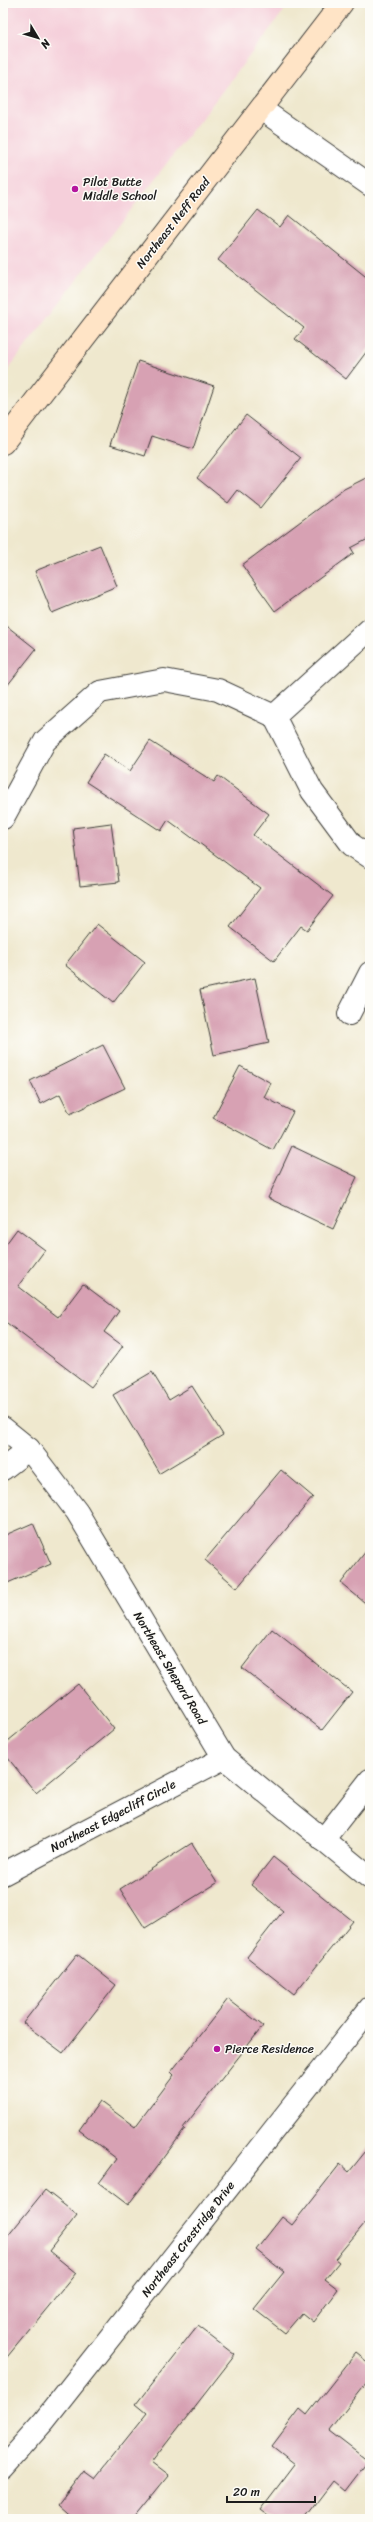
<svg xmlns="http://www.w3.org/2000/svg" width="373" height="2522" viewBox="0 0 373 2522" font-family="Sriracha,sans-serif">
	<style>
		.built { fill: #f5cfda }
		.building { fill: #d7a1b3 }
		.lines { fill: none; stroke-linecap: round; stroke-linejoin: round }
		.minor-casing { stroke: #3c3b37; stroke-width: 24 }
		.secondary-casing { stroke: #3c3b37; stroke-width: 24 }
		.minor { stroke: #fff; stroke-width: 22 }
		.secondary { stroke: #ffe4c6; stroke-width: 22 }
		.poi-dot { fill: #b5179e; stroke: #fdfcf7; stroke-width: 1.5 }
		.labels { text-anchor: middle; stroke-width: 3; stroke-linejoin: round; paint-order: stroke }
		.poi-label { font-size: 12px; fill: #1c1c1c; stroke: #fdfcf7; text-anchor: start }
		.street-label { font-size: 12px; fill: #1c1c1c; stroke: #fdfcf7 }
	</style>
	<rect width="100%" height="100%" fill="#fdfcf7"/>
	<filter id="ink" filterUnits="userSpaceOnUse"><feTurbulence type="fractalNoise" baseFrequency=".025" numOctaves="2"/><feDisplacementMap in="SourceGraphic" scale="8" xChannelSelector="R" yChannelSelector="G"/><feConvolveMatrix kernelMatrix="1 2 1 2 8 2 1 2 1" color-interpolation-filters="sRGB"/></filter>
	<filter id="wash" filterUnits="userSpaceOnUse"><feTurbulence type="fractalNoise" baseFrequency=".012" numOctaves="4" result="noise"/><feDisplacementMap in="SourceGraphic" scale="16" xChannelSelector="R" yChannelSelector="G"/><feGaussianBlur stdDeviation="0.9" result="paint"/><feColorMatrix in="noise" values="0 0 0 0 0 0 0 0 0 0 0 0 0 0 0 0 0 1.4 0 .05"/><feComposite in="paint" operator="in"/></filter>
	<g filter="url(#wash)">
		<rect width="100%" height="100%" fill="#efe8ce"/>
		<polygon class="built" points="3,3 290,3 3,376"/>
		<g id="blocks">
			<g class="building">
				<polygon points="258,210 280,227 289,215 370,280 370,347 346,379 295,339 304,328 218,260"/>
				<polygon points="138,361 214,386 193,449 152,436 145,456 110,445"/>
				<polygon points="246,415 301,458 261,508 238,490 228,503 197,478"/>
				<polygon points="370,476 370,538 351,548 354,553 275,611 242,565 344,489"/>
				<polygon points="100,545 117,586 52,613 35,571"/>
				<polygon points="3,623 36,649 3,691"/>
				<polygon points="150,741 214,782 218,776 269,814 253,835 333,896 307,930 301,926 274,961 230,927 260,888 168,820 161,831 86,782 104,754 130,771"/>
				<polygon points="111,823 119,882 80,886 73,828"/>
				<polygon points="97,924 145,962 113,1003 65,965"/>
				<polygon points="255,978 269,1043 214,1055 200,990"/>
				<polygon points="103,1045 125,1088 70,1114 60,1094 41,1104 30,1081"/>
				<polygon points="240,1066 271,1083 264,1097 293,1112 273,1150 213,1118"/>
				<polygon points="292,1146 357,1177 333,1229 268,1198"/>
				<polygon points="17,1229 45,1250 18,1286 58,1317 83,1284 119,1311 104,1332 123,1346 91,1387 3,1320 3,1248"/>
				<polygon points="152,1372 169,1400 192,1386 223,1435 160,1473 113,1395"/>
				<polygon points="281,1470 313,1497 237,1588 205,1560"/>
				<polygon points="33,1523 51,1564 3,1585 3,1536"/>
				<polygon points="370,1546 370,1607 341,1583"/>
				<polygon points="272,1629 352,1692 322,1730 242,1668"/>
				<polygon points="78,1684 114,1729 36,1793 3,1752 3,1745"/>
				<polygon points="192,1843 217,1883 145,1928 120,1889"/>
				<polygon points="273,1857 353,1921 294,1994 247,1957 283,1911 251,1885"/>
				<polygon points="77,1954 116,1985 63,2053 23,2023"/>
				<polygon points="228,1999 263,2026 183,2128 185,2129 128,2205 99,2183 117,2159 79,2130 100,2101 135,2127 174,2075 171,2072"/>
				<polygon points="370,2146 370,2217 335,2259 339,2262 325,2279 338,2289 313,2322 302,2313 285,2333 254,2309 284,2272 256,2250 282,2217 292,2225 340,2164 349,2172"/>
				<polygon points="45,2190 77,2215 49,2251 76,2273 3,2362 3,2242"/>
				<polygon points="197,2326 235,2355 151,2463 168,2476 133,2519 75,2519 58,2504 84,2470 95,2478 147,2413 136,2404"/>
				<polygon points="356,2353 370,2364 370,2379 329,2431 368,2461 345,2491 333,2481 304,2519 272,2519 260,2510 295,2464 272,2446 300,2409 307,2415"/>
			</g>
		</g>
	</g>
	<g filter="url(#ink)">
		<use href="#blocks" fill-opacity="0" stroke="#3c3b37" stroke-width="1"/>
		<g class="lines">
			<defs>
				<g id="minor">
					<polyline points="261,109 370,185"/>
					<polyline points="274,716 370,629"/>
					<polyline points="3,818 45,741 100,692 164,680 218,690 274,716 312,791 352,845 370,857"/>
					<polyline points="349,1014 370,973"/>
					<polyline points="3,1428 29,1449 77,1512 224,1758 370,1878"/>
					<polyline points="3,1469 29,1449"/>
					<polyline points="323,1840 370,1780"/>
					<polyline points="3,1874 224,1758"/>
					<polyline points="3,2467 44,2421 370,2008"/>
				</g>
				<polyline id="secondary" points="3,443 342,3"/>
			</defs>
			<use href="#minor" class="minor-casing"/>
			<use href="#secondary" class="secondary-casing"/>
			<use href="#minor" class="minor"/>
			<use href="#secondary" class="secondary"/>
		</g>
	</g>
	<g class="poi-dot">
		<circle cx="75" cy="189" r="4"/>
		<circle cx="217" cy="2049" r="4"/>
	</g>
	<g class="labels">
		<g class="poi-label">
			<text x="83" y="186">Pilot Butte<tspan x="83" dy="14">Middle School</tspan></text>
			<text x="225" y="2053">Pierce Residence</text>
		</g>
		<g class="street-label">
			<text transform="translate(173 223) rotate(-52)" y="4">Northeast Neff Road</text>
			<text transform="translate(170 1668) rotate(59)" y="4">Northeast Shepard Road</text>
			<text transform="translate(113 1816) rotate(-28)" y="4">Northeast Edgecliff Circle</text>
			<text transform="translate(188 2239) rotate(-52)" y="4">Northeast Crestridge Drive</text>
		</g>
	</g>
	<rect width="373" height="2522" fill="none" stroke="#fdfcf7" stroke-width="16"/>
	<g transform="translate(38 38) rotate(128)" stroke="#fdfcf7" stroke-width="3" paint-order="stroke">
	<path d="M0-3L7 15L0 10L-7 15Z" fill="#1c1c1c"/>
	<text y="-6" font-size="11" font-weight="bold" text-anchor="middle" fill="#1c1c1c">N</text>
	</g>
	<path d="M227 2496v6h88v-6" fill="none" stroke="#1c1c1c" stroke-width="2"/>
	<text x="233" y="2496" font-size="12" fill="#1c1c1c" stroke="#fdfcf7" stroke-width="3" paint-order="stroke">20 m</text>
</svg>
